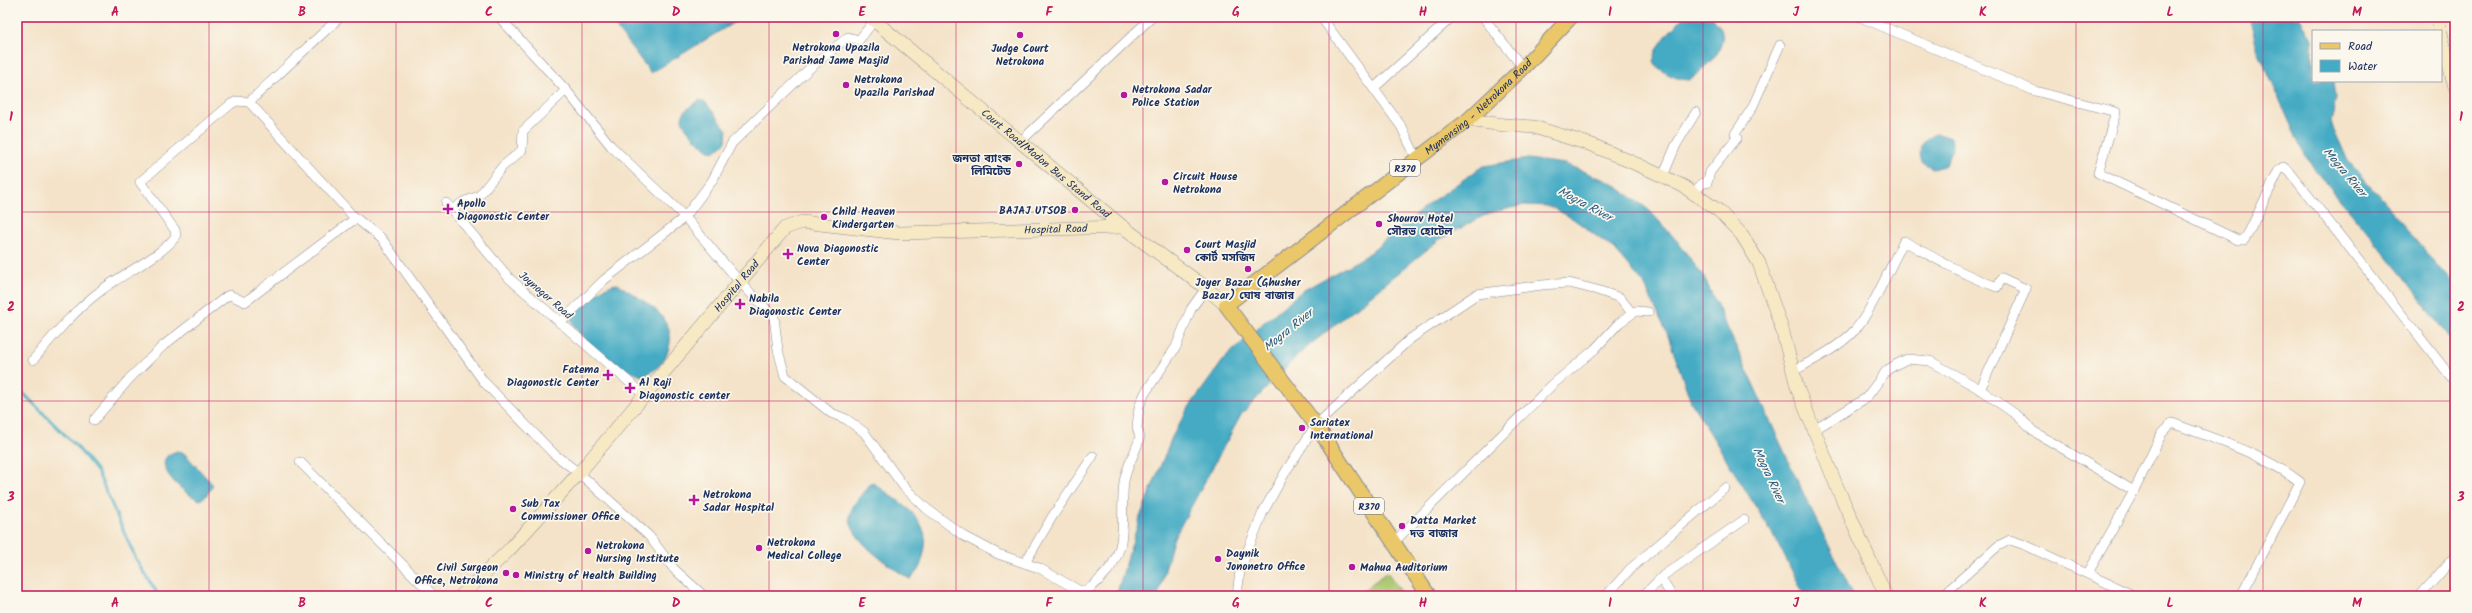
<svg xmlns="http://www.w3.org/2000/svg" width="2472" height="613" viewBox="0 0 2472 613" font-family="Kalam,'Noto Sans Bengali',sans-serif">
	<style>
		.green { fill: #abc86f; stroke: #637c66 }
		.water { fill: #44abc4; stroke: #306d91 }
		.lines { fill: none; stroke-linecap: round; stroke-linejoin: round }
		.stream { stroke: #44abc4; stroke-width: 3 }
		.street-casing { stroke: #888994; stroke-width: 10 }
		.secondary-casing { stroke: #888994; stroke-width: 14 }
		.primary-casing { stroke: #888994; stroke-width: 16 }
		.street { stroke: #fff; stroke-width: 9 }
		.secondary { stroke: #f7e9c3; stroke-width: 13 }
		.primary { stroke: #eac769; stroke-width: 14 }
		.grid { fill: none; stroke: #c2185b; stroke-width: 1; stroke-opacity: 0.55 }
		.poi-dot { fill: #b5179e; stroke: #fbf7ec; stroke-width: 1.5 }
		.labels { text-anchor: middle; stroke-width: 3.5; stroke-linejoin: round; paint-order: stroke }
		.shield { fill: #fbf7ec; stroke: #5e6b89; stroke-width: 1 }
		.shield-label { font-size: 10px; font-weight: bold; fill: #1b2f5e }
		.poi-label { font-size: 11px; font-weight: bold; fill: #1b2f5e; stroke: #fbf7ec; text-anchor: start }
		.street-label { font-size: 11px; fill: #1b2f5e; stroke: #fbf7ec }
		.water-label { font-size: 12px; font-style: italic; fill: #295a82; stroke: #fbf7ec }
		.neatline { fill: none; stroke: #c2185b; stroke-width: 1.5 }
		.grid-label { font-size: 13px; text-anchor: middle; font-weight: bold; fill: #c2185b }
	</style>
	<rect width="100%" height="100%" fill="#fbf7ec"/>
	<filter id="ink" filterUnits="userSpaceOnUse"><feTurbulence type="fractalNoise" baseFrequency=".025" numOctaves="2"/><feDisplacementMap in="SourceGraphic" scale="8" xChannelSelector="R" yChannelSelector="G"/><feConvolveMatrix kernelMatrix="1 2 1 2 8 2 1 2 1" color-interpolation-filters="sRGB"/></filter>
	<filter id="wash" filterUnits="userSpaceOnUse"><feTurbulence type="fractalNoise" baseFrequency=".012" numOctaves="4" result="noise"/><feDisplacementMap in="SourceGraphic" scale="16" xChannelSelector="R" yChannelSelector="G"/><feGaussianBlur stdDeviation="0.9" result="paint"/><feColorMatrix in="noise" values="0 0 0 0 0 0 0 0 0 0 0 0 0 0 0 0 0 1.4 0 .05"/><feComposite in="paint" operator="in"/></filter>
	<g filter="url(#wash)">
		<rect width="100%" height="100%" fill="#f4e3c9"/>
		<polygon class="green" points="1387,572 1404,596 1357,596 1359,594"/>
		<g class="water">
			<polygon points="608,17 738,17 738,20 651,73"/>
			<path d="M 1684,17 L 1710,17 C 1740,37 1709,66 1689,80 C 1674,79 1664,73 1653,63 C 1656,44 1671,30 1684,17 Z"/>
			<polygon points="2249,17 2299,17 2313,39 2313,81 2334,81 2336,97 2331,123 2348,161 2455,285 2455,346 2407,281 2305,157 2258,51"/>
			<path d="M 700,100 L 706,103 L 727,130 L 726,142 L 714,152 C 704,149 682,128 682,118 C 683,110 694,104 700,100 Z"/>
			<path d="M 1936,133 L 1951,138 L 1953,148 L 1946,165 L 1934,169 L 1922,162 C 1917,148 1923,139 1936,133 Z"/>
			<polygon points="1528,159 1565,164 1612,183 1649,210 1678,242 1705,279 1811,510 1854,596 1805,596 1775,538 1691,402 1667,333 1644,284 1614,249 1572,218 1549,206 1524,205 1489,213 1440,239 1299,354 1241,415 1173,540 1158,596 1116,596 1140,517 1172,437 1187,410 1225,358 1263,323 1302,291 1364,257 1431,202 1483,166"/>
			<path d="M 618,284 C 643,302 680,316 668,351 C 663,365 656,370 643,376 C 619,370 581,343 571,320 C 578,306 603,284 618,284 Z"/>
			<path d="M 178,451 L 184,453 L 213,485 L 207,495 L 200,500 C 184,495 143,459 178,451 Z"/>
			<path d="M 872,482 C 896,500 933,518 924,552 C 921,565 920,570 910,579 C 892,568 848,539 850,516 C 851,504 865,491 872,482 Z"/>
		</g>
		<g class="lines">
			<polyline class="stream" points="17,387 77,447 97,471 136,559 159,596"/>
		</g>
	</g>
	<g filter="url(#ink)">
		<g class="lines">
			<defs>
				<g id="street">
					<path d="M 499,17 L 566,90 L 611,146 L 685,217 L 739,281 L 774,317 L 778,350 L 785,376 L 831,413 L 846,419 L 864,432 L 904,487 L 927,509 L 964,536 L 998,554 L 1039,568 L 1080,591 C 1089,591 1094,585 1100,579 C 1132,549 1119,520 1124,482 C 1126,467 1136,452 1140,437 L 1137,428 L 1139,407 L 1145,393 L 1176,347 L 1191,309 L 1206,288"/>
					<polyline points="1321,17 1401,126 1417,159"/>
					<polyline points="1483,17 1523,68"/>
					<polyline points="1860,17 2035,91 2116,112 2098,173 2238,240 2244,240 2249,232 2279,170 2283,167 2289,171 2455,382"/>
					<polyline points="1374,88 1452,17"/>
					<polyline points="249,102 352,215 382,239 484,382 554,454 579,473 649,536 674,569 704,596"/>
					<polyline points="1020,142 1152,17"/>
					<polyline points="1663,176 1676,145 1696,112"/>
					<polyline points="1693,193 1703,183 1707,183 1710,172 1737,138 1735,134 1752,108 1780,45"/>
					<polyline points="446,203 510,279 643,394"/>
					<polyline points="452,210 463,202 479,196 502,167 522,150 523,131 566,90"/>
					<polyline points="560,323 604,280 685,217 712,181 732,143 809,69 848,37 859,40 874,21"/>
					<path d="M 33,360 C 53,336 74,311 99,292 C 121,274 160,258 176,236 L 175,230 L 140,182 L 231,104 L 237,101 L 249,102 L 340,17"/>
					<path d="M 1793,371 C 1814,360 1838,348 1855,330 C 1873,309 1890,266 1904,241 C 1934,258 1964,275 1997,287 L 2002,278 L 2026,289 L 1980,390"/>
					<polyline points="94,420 130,378 164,345 227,296 230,295 245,302 356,218"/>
					<polyline points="1814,430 1866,398 1887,370 1897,364 1907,359 1930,361 1978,388 2018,416 2033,431 2134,491 2088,573"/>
					<polyline points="300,462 434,596"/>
					<path d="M 2134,491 L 2162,433 L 2172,423 C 2214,439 2264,454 2300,482 L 2241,596"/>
					<polyline points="1393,543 1552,385 1595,349 1619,323 1636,311 1648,312"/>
					<polyline points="1025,563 1052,517 1093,456"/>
					<polyline points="1661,579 1672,596"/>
					<polyline points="1237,596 1240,570 1263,512 1286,471 1316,425 1410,339 1477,294 1542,285 1569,283 1597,290 1620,298 1632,313"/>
					<polyline points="1606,596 1630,569 1725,488"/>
					<polyline points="1643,596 1664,575 1744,520"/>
					<polyline points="1942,596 1998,546 2010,540 2025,545 2135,596"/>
					<polyline points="2420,596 2455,556"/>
				</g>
				<g id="secondary">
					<path id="s1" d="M 870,17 L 1123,227 L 1206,288 L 1226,305"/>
					<polyline points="2437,17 2440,31"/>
					<polyline points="2441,34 2455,87"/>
					<polyline points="1468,120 1504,125 1534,127 1592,145 1643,167 1683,186 1719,211 1742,235 1759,263 1782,329 1798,390 1837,487 1886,596"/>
					<path id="s2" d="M 461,596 L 509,550 L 579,473 L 785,228 L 802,222 L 899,233 L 1123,227"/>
				</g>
				<g id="primary">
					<path id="s3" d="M 1429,596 L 1316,425 L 1226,305 L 1468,120 L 1523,68 L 1571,17"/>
				</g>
			</defs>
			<use href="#street" class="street-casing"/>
			<use href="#secondary" class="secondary-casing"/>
			<use href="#primary" class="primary-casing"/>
			<use href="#street" class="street"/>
			<use href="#secondary" class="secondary"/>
			<use href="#primary" class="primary"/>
		</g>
	</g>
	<path class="grid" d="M 209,17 L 209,596M 396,17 L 396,596M 582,17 L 582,596M 769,17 L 769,596M 956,17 L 956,596M 1143,17 L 1143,596M 1329,17 L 1329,596M 1516,17 L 1516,596M 1703,17 L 1703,596M 1890,17 L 1890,596M 2076,17 L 2076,596M 2263,17 L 2263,596M 17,212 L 2455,212M 17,401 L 2455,401"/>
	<g class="poi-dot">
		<circle cx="836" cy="34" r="4"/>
		<circle cx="1020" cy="35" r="4"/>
		<circle cx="846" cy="85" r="4"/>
		<circle cx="1124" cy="95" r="4"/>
		<circle cx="1019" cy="164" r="4"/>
		<circle cx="1165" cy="182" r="4"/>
		<path d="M446 203h4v4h4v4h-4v4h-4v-4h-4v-4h4z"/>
		<circle cx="1075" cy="210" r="4"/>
		<circle cx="824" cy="217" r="4"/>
		<circle cx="1379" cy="224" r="4"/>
		<circle cx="1187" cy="250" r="4"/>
		<path d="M786 248h4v4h4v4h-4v4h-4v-4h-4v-4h4z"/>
		<circle cx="1248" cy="269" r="4"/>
		<path d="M738 298h4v4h4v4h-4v4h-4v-4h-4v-4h4z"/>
		<path d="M606 369h4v4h4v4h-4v4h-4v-4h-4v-4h4z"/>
		<path d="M628 382h4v4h4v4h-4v4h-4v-4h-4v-4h4z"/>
		<circle cx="1302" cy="428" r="4"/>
		<path d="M692 494h4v4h4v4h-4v4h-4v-4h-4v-4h4z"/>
		<circle cx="513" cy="509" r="4"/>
		<circle cx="1402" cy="526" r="4"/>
		<circle cx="759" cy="548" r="4"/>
		<circle cx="588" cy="551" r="4"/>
		<circle cx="1218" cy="559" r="4"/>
		<circle cx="1352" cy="567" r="4"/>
		<circle cx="506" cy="573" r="4"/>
		<circle cx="516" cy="575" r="4"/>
	</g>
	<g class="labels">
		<g class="shield">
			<rect x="1390" y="160" width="30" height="16" rx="3"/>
			<rect x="1354" y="498" width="30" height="16" rx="3"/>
		</g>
		<g class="shield-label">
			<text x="1405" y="172">R370</text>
			<text x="1369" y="510">R370</text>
		</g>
		<g class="poi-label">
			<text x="836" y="51" text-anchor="middle">Netrokona Upazila<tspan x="836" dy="13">Parishad Jame Masjid</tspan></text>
			<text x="1020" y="52" text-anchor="middle">Judge Court<tspan x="1020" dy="13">Netrokona</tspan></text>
			<text x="854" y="83">Netrokona<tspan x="854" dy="13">Upazila Parishad</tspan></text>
			<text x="1132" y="93">Netrokona Sadar<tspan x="1132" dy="13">Police Station</tspan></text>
			<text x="1011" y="162" text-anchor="end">জনতা ব্যাংক<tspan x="1011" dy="13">লিমিটেড</tspan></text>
			<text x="1173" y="180">Circuit House<tspan x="1173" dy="13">Netrokona</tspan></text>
			<text x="457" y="207">Apollo<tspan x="457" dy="13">Diagonostic Center</tspan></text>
			<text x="1067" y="214" text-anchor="end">BAJAJ UTSOB</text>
			<text x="832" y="215">Child Heaven<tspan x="832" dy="13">Kindergarten</tspan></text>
			<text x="1387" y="222">Shourov Hotel<tspan x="1387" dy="13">সৌরভ হোটেল</tspan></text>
			<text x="1195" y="248">Court Masjid<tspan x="1195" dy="13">কোর্ট মসজিদ</tspan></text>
			<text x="797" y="252">Nova Diagonostic<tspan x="797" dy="13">Center</tspan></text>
			<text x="1248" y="286" text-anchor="middle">Joyer Bazar (Ghusher<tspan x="1248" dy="13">Bazar) ঘোষ বাজার</tspan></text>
			<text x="749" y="302">Nabila<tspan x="749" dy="13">Diagonostic Center</tspan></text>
			<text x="599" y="373" text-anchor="end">Fatema<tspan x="599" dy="13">Diagonostic Center</tspan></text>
			<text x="639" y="386">Al Raji<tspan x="639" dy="13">Diagonostic center</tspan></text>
			<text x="1310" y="426">Sariatex<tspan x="1310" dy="13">International</tspan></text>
			<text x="703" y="498">Netrokona<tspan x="703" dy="13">Sadar Hospital</tspan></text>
			<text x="521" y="507">Sub Tax<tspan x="521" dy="13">Commissioner Office</tspan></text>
			<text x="1410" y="524">Datta Market<tspan x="1410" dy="13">দত্ত বাজার</tspan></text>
			<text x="767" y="546">Netrokona<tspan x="767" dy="13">Medical College</tspan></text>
			<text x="596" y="549">Netrokona<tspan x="596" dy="13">Nursing Institute</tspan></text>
			<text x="1226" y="557">Daynik<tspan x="1226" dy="13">Jononetro Office</tspan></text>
			<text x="498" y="571" text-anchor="end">Civil Surgeon<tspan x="498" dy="13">Office, Netrokona</tspan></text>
			<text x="1360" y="571">Mahua Auditorium</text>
			<text x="524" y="579">Ministry of Health Building</text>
		</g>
		<g class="street-label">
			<text dy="4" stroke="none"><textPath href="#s3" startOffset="676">Mymensing - Netrokona Road</textPath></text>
			<text dy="4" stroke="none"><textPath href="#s1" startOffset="229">Court Road/Modon Bus Stand Road</textPath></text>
			<text dy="4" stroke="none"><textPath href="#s2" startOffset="763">Hospital Road</textPath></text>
			<text dy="4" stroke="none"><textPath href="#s2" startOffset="415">Hospital Road</textPath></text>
			<text transform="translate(546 295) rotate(41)" y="4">Joynogor Road</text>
		</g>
		<g class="water-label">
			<text transform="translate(2345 172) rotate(50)" y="4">Mogra River</text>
			<text transform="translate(1585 204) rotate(28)" y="4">Mogra River</text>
			<text transform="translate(1288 330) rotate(-39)" y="4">Mogra River</text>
			<text transform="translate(1769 475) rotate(65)" y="4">Mogra River</text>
		</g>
	</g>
	<rect width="2472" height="613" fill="none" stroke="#fbf7ec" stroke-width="44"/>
	<rect x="2312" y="30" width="130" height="52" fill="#fbf7ec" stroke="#a1a7b3"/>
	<rect x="2320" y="43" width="20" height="6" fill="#eac769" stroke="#a1a7b3"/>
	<text x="2348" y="50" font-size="12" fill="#1b2f5e">Road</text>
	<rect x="2320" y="60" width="20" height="12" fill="#44abc4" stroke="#a1a7b3"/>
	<text x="2348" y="70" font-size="12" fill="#1b2f5e">Water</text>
	<rect x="22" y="22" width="2428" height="569" class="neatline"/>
	<g class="grid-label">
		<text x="115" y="16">A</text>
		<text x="302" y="16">B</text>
		<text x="489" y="16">C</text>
		<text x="676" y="16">D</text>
		<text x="862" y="16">E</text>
		<text x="1049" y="16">F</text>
		<text x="1236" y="16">G</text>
		<text x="1423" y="16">H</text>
		<text x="1610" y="16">I</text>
		<text x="1796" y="16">J</text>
		<text x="1983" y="16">K</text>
		<text x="2170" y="16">L</text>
		<text x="2357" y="16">M</text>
		<text x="11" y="121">1</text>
		<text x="2461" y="121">1</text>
		<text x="11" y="311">2</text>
		<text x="2461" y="311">2</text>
		<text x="11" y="501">3</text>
		<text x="2461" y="501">3</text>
		<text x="115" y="607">A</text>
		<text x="302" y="607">B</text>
		<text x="489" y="607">C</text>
		<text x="676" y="607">D</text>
		<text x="862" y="607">E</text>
		<text x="1049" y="607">F</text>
		<text x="1236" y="607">G</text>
		<text x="1423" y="607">H</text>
		<text x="1610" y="607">I</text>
		<text x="1796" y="607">J</text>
		<text x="1983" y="607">K</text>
		<text x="2170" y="607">L</text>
		<text x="2357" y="607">M</text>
	</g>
</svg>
